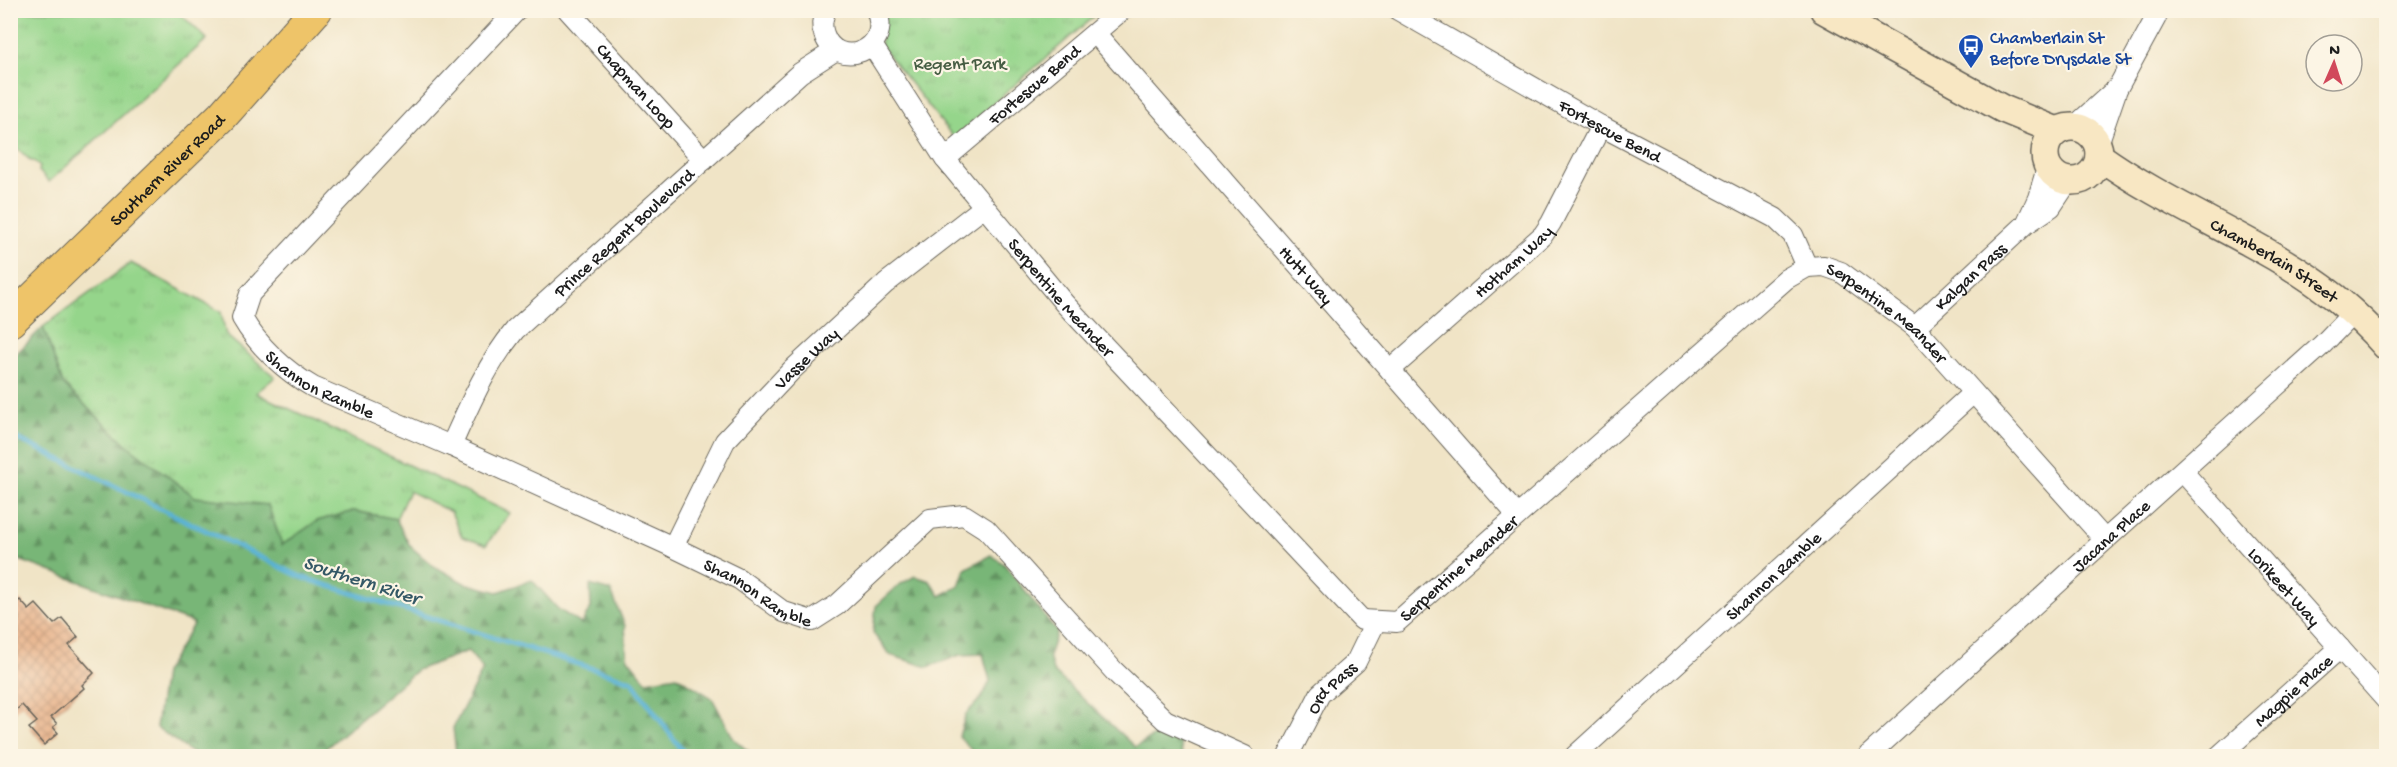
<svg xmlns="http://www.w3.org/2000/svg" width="2397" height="767" viewBox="0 0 2397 767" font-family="'Gochi Hand',sans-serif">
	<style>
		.grass { fill: url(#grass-tufts); stroke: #587854; stroke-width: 1.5 }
		.forest { fill: url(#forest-firs); stroke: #4a694a; stroke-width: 1.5 }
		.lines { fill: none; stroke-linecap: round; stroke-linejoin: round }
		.stream { stroke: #57b1d4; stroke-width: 5 }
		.building { fill: url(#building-cross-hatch) }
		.street-casing { stroke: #666258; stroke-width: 22 }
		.secondary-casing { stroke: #666258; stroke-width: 30 }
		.primary-casing { stroke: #666258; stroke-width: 34 }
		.street { stroke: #fff; stroke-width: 20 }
		.secondary { stroke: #f8e7c3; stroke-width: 27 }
		.primary { stroke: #eec469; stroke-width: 32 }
		.labels { text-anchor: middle; stroke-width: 4.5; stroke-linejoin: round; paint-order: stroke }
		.transit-label { font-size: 18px; fill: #164399; stroke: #fcf5e5; text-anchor: start }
		.park-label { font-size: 18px; fill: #465d43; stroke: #fcf5e5 }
		.street-label { font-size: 18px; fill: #1c1c1c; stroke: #fcf5e5 }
		.water-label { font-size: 20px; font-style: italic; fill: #345866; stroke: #fcf5e5 }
	</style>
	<defs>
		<pattern id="grass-tufts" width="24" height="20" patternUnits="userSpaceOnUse" patternTransform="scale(1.5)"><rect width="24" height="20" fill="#95d58b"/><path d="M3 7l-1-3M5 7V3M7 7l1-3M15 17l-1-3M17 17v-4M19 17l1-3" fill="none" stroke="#80b677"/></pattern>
		<pattern id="forest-firs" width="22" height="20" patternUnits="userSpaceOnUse" patternTransform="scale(1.5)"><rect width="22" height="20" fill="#78b677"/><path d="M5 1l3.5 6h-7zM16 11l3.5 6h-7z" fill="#629361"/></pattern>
		<pattern id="building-cross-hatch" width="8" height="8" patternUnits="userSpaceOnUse" patternTransform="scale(1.5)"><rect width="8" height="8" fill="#e8b58e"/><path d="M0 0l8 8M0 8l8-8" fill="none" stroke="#c69b7a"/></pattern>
	</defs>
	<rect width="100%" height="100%" fill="#fcf5e5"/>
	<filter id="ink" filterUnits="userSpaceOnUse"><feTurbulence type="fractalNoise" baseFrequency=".0167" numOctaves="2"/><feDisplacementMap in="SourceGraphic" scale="12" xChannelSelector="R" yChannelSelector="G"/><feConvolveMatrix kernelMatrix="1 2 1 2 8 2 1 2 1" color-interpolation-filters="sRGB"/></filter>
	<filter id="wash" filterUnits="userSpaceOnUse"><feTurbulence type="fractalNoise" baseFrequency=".008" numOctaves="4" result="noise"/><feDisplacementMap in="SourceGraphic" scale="24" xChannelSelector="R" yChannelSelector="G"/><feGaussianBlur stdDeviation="1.35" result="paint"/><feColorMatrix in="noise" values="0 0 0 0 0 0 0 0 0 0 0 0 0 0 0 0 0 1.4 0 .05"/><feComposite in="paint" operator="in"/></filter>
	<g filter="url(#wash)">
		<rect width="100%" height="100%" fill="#f0e4c6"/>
		<g class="grass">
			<polygon points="10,11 177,11 207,39 49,182 39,171 40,167 34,161 31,161 11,142"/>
			<polygon points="886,11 1100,11 954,138 880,45"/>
			<polygon points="131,263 221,312 226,335 275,377 256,393 510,513 486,545 462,537 451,512 409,491 396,519 354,511 317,521 282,545 268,506 195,497 127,445 63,384 43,327"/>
		</g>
		<g class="forest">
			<polygon points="43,327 63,384 127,445 195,497 268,505 282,545 317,521 354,511 396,519 410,546 432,565 464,583 498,592 532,580 558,609 581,624 591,608 590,585 611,591 625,626 627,657 646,681 677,676 712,698 734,739 754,756 508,756 504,754 456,753 453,728 483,669 468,651 417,670 325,749 323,756 196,756 156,727 164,673 194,623 11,557 11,359"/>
			<polygon points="991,555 1004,564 1057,632 1049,656 1053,671 1135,747 1159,733 1180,738 1182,756 980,756 971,750 959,736 966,714 982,697 990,681 983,654 960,655 928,667 890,655 873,633 876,606 899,585 915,576 930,581 940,596 959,586 965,569"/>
		</g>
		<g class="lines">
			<polyline class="stream" points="10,435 301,577 632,681 686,756"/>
		</g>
		<g id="blocks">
			<polygon class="building" points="12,599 16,603 20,600 29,610 36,604 54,624 62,618 78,637 69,645 94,673 82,685 84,688 51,717 57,724 53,727 58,733 44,745 29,728 37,722 22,705 10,715 10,601"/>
		</g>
	</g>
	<g filter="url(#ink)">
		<use href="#blocks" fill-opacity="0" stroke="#666258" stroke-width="1.5"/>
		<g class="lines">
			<defs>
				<g id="street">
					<path id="s1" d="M 517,10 L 250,294 L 242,318 C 258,346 285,371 313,387 L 451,446 L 673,547 L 739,579 L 784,612 L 812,621 L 837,605 L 930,519 L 964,515 L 986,529 L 1114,671 L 1165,720 L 1245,756"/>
					<path id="s2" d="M 568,10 L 704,160"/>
					<path d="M 826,10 C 822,18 821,26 824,34 C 836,71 894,51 876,10"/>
					<path id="s3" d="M 1398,10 L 1601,126 L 1775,218 L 1793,235 L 1807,267"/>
					<path id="s4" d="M 1096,34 L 1517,515"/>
					<path id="s5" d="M 872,45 L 945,159 L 1064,303 L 1362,620 L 1397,622 L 1786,279 L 1807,267 L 1824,266 L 1841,272 L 1915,327 L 2105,540"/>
					<polyline points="2074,127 2115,90"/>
					<polyline points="2098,144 2117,89 2160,10"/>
					<path id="s6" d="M 945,159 L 1122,10"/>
					<polyline points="2027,222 2038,198 2048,165"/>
					<path id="s7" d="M 1915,327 L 2026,224 L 2051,207 L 2069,180"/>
					<path id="s8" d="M 1390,370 L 1543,235 L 1551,223 L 1601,126"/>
					<path id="s9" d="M 451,446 C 470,404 485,367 515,330 L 800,73 L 836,50"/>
					<path id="s10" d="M 2183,472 L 2386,700"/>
					<path id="s11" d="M 673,547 L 725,441 L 792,370 L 886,283 L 984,207"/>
					<path id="s12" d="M 1288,756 L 1320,694 L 1356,662 L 1376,621"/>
					<path id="s13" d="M 1575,756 L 1973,393"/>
					<path id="s14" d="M 1868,756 L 2105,540 L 2322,345 L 2353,313"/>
					<path id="s15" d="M 2219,756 L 2340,648"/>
				</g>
				<g id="secondary">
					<polyline points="1824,10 2003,109 2057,131"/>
					<circle cx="2072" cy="154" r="27"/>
					<path id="s16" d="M 2099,156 C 2174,210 2264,241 2336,298 C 2354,313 2371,329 2386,346"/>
				</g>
				<g id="primary">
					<path id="s17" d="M 10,321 L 222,116 L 316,10"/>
				</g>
			</defs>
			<use href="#street" class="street-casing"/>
			<use href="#secondary" class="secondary-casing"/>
			<use href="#primary" class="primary-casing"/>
			<use href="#street" class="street"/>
			<use href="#secondary" class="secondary"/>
			<use href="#primary" class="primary"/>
		</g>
	</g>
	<defs>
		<symbol id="bus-pin" viewBox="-11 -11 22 30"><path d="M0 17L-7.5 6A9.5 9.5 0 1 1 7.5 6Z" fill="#1a4fb4" stroke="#fcf5e5"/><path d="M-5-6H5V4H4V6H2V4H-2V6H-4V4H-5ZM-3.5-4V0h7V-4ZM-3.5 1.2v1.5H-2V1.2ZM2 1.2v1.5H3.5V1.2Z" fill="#fff"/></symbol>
	</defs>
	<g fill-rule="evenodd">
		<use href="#bus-pin" x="1956" y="32" width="30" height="40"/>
	</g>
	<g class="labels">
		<g class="transit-label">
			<text x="1990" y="43">Chamberlain St<tspan x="1990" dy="21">Before Drysdale St</tspan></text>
		</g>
		<g class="park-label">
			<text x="960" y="69">Regent Park</text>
		</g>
		<g class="street-label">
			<text dy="6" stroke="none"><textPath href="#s2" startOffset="102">Chapman Loop</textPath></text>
			<text dy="6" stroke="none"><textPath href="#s6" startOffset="116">Fortescue Bend</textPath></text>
			<text dy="6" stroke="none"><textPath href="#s3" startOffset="244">Fortescue Bend</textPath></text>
			<text dy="6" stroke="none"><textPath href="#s17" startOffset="218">Southern River Road</textPath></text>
			<text dy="6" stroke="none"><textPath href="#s9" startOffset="279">Prince Regent Boulevard</textPath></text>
			<text dy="6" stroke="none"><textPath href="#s8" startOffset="164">Hotham Way</textPath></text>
			<text dy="6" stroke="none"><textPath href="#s16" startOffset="204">Chamberlain Street</textPath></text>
			<text dy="6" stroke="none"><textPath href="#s4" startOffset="320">Hutt Way</textPath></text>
			<text dy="6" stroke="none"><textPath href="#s7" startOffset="75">Kalgan Pass</textPath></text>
			<text dy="6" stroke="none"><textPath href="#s5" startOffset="316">Serpentine Meander</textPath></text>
			<text dy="6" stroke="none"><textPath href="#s5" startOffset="1431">Serpentine Meander</textPath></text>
			<text dy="6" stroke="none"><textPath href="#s11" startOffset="234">Vasse Way</textPath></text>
			<text dy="6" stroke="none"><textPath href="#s1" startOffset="520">Shannon Ramble</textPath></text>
			<text dy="6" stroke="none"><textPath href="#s14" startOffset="328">Jacana Place</textPath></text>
			<text dy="6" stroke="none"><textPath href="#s5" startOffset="874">Serpentine Meander</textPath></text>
			<text dy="6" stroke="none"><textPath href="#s13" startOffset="268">Shannon Ramble</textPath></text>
			<text dy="6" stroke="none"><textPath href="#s10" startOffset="153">Lorikeet Way</textPath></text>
			<text dy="6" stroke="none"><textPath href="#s1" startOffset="1006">Shannon Ramble</textPath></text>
			<text dy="6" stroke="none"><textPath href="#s12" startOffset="82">Ord Pass</textPath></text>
			<text dy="6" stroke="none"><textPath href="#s15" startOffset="99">Magpie Place</textPath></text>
		</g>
		<g class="water-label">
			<text transform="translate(362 579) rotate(18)" y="7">Southern River</text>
		</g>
	</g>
	<rect width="2397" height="767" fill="none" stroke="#fcf5e5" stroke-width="36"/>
	<g transform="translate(2334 63) rotate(3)"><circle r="28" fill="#fcf5e5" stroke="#a29e95" stroke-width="1.5"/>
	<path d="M0-4.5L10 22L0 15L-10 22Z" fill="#d1495b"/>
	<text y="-9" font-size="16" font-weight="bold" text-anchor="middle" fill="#1c1c1c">N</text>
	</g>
</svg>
